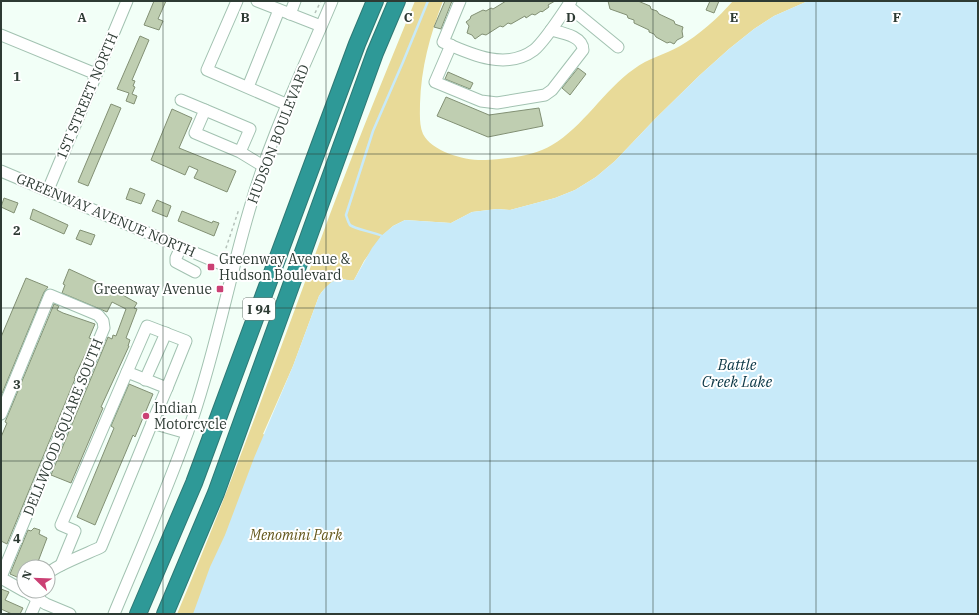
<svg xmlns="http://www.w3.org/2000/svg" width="979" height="615" viewBox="0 0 979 615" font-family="'IBM Plex Serif',serif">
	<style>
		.green { fill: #e8da98 }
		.water { fill: #c8eaf9 }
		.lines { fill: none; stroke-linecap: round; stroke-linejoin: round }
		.stream { stroke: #c8eaf9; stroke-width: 2.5 }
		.building { fill: #bfceb1; stroke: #829074 }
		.minor-casing { stroke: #a2c2b1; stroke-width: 13 }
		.highway-casing { stroke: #2e7874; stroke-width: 18 }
		.path { stroke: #b5c2ba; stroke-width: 1.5; stroke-dasharray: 3 3; stroke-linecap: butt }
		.minor { stroke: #fff; stroke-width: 11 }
		.highway { stroke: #2e9997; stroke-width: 16 }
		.grid { fill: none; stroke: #2e3b34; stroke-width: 1; stroke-opacity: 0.55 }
		.poi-dot { fill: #cb4074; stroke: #fff; stroke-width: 1.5 }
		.labels { text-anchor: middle; stroke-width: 4; stroke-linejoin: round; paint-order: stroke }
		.shield { fill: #fff; stroke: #6d7671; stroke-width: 1 }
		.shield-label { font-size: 13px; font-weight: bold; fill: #2e3b34 }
		.street-label { font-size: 14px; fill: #2e3b34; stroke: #fff }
		.poi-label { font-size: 14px; fill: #2e3b34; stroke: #fff; text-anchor: start }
		.park-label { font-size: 14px; font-style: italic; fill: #62561a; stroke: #fff }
		.water-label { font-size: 15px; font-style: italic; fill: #0a3645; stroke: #fff }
		.grid-label { font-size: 13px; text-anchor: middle; font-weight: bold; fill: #2e3b34; stroke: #fff; stroke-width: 4; stroke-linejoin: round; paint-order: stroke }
	</style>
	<rect width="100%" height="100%" fill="#f2fff7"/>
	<path class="green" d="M 415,1 L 443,1 C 430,35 421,68 420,104 C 420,113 419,125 423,134 C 432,152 466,161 485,160 C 505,159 535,156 552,145 C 583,127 604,90 634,69 C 648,58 665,55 680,46 C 698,36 719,17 733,1 L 808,1 L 774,16 L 754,29 L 729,49 L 700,75 L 656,118 L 615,161 L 596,177 L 575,190 L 555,198 L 510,210 L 497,209 L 472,212 L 451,223 L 405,220 L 393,226 L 382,236 L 364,261 L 354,280 L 349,281 L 344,279 C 332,283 326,285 319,296 L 293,366 L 263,434 L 687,614 L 177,614 C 229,492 273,368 319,244 C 349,162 382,81 415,1 Z"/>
	<path class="water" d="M 808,1 L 978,1 L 978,614 L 193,614 L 210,567 L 225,535 L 254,458 L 293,366 L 319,296 C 324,289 331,279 341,279 C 346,279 349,281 354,280 L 372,248 L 381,236 L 393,226 L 405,220 L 451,223 L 472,212 L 497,209 L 510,210 L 555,198 L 575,190 L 596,177 L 615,161 L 656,118 L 700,75 L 729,49 L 754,29 L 774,16 Z"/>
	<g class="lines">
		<path class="stream" d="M 382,236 C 374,232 354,229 350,225 C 348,222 347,218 346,215 L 373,131 L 403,62 L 428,1"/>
	</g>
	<g class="building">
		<polygon points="154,1 166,1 158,19 163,21 159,30 144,25"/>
		<polygon points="445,1 452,1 441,29 434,27"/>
		<polygon points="506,1 555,1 548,5 549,7 542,12 541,11 535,15 532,14 526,18 525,16 511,24 508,23 503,27 500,26 486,35 482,34 475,39 472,35 467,33 469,26 466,22 470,19 471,16 483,10 486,11 491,8 493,9"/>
		<polygon points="608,1 638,1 650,6 651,9 657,11 659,14 674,21 675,24 683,27 682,31 683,37 677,40 674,44 670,42 667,43 656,37 654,34 649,32 649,30 634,23 634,20 628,18 627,15 610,9"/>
		<polygon points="710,1 719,1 714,13 706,10"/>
		<polygon points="140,36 149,40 132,80 135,81 133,86 135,87 132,94 137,96 134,104 126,101 129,93 117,89"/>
		<polygon points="578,68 586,74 570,95 562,88"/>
		<polygon points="448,72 473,83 470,89 445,79"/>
		<polygon points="446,97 489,115 539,108 543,126 488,137 437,116"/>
		<polygon points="111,104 121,108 88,186 78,182"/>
		<polygon points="172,109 192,118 179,148 236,171 227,192 194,178 198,170 189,166 185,175 151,160"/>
		<polygon points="130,188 145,194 141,204 126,199"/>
		<polygon points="4,198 18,203 14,213 1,207"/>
		<polygon points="157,200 171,206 167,217 152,211"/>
		<polygon points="33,209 68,225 64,234 30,219"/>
		<polygon points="182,211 212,223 213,221 219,223 214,236 178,221"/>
		<polygon points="80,230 95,235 91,245 76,239"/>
		<polygon points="69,269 110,288 137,303 134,308 137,309 126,338 130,340 128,346 129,346 101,407 103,408 71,483 51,475 108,337 112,339 113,335 116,336 126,309 112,302 107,312 62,293 65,285 63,284"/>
		<polygon points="26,278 48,287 44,292 1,396 1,337"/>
		<polygon points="54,304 59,306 57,310 63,313 95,324 89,338 92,339 91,342 74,378 75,379 7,544 1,541 1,437 7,423 5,422"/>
		<polygon points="129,384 153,394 135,437 133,435 95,525 77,517 114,428 111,426"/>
		<polygon points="34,528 40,530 39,534 47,538 36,567 24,567 24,580 10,574 28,530 31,531"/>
		<polygon points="1,589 9,592 5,600 23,608 20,614 12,614 1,609"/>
	</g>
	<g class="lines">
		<defs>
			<g id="minor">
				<polyline points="237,1 207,70 288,105"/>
				<polyline points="257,1 321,26"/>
				<path d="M 460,1 L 443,42 C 470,54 506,71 534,50 C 545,41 562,14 571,1"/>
				<polyline points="568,6 618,47"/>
				<polyline points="290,14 295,1"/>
				<polyline points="1,35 96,74"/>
				<path d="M 451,45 L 435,82 L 481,101 L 497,103 L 545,95 L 552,90 L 583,50 C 583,36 562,33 551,30"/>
				<polyline points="248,87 279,10"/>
				<polyline points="181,100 205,110"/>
				<polyline points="240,152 250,129 205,110 195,133 240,152 263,166"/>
				<polyline points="1,171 233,269"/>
				<polyline points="48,190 127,1"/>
				<polyline points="181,247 176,258 176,262 195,272"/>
				<polyline points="127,372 147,326 186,341 167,388"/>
				<polyline points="145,380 166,333"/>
				<polyline points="1,414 50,295 98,315 103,321 104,328 1,577"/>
				<polyline points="61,565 75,531 61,525 127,372 167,388 152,423"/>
				<path d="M 48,574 C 52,567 91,552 101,547 L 152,423 L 187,433"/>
				<polyline points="1,578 24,591"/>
				<polyline points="25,591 46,604 70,614"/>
				<polyline points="31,614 41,591"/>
				<path d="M 114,614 C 141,549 170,484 193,417 C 216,349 229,279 249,211 C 269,139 303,70 332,1"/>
			</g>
			<g id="highway">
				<polyline points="138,614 194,483 357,44 375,1"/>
				<polyline points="165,614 216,493 375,53 397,1"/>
			</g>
		</defs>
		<use href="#minor" class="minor-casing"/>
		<use href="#highway" class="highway-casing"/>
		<g class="path">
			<polyline points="315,13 321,1"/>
			<polyline points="224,254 239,209"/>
		</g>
		<use href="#minor" class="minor"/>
		<use href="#highway" class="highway"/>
	</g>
	<path class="grid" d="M 163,1 L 163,614M 326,1 L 326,614M 490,1 L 490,614M 653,1 L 653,614M 816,1 L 816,614M 1,154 L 978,154M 1,308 L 978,308M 1,461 L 978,461"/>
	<g class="poi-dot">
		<rect x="207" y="263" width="8" height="8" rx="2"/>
		<rect x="216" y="285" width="8" height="8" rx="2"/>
		<circle cx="146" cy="416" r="4"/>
	</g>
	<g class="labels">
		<rect class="shield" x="243" y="298" width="32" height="22" rx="3"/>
		<g class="shield-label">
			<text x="259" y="314">I 94</text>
		</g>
		<g class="street-label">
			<text transform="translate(87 96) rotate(-67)" y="5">1ST STREET NORTH</text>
			<text transform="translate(278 134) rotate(-69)" y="5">HUDSON BOULEVARD</text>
			<text transform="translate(106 215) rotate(23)" y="5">GREENWAY AVENUE NORTH</text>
			<text transform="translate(63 427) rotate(-68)" y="5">DELLWOOD SQUARE SOUTH</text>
		</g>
		<g class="poi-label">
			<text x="219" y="264">Greenway Avenue &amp;<tspan x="219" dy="16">Hudson Boulevard</tspan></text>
			<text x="212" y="294" text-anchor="end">Greenway Avenue</text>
			<text x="154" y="413">Indian<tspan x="154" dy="16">Motorcycle</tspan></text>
		</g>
		<g class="park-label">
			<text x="296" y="540">Menomini Park</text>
		</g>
		<g class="water-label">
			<text x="737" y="370">Battle<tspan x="737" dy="17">Creek Lake</tspan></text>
		</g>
	</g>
	<g class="grid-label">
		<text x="82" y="22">A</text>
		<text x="245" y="22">B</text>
		<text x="408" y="22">C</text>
		<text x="571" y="22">D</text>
		<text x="734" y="22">E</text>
		<text x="897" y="22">F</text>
		<text x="17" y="81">1</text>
		<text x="17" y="235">2</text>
		<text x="17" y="389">3</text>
		<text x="17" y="543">4</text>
	</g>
	<rect width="979" height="615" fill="none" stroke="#2e3b34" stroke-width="4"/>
	<g transform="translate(36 579) rotate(293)"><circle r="19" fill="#ffffff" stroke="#abb1ae"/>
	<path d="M0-3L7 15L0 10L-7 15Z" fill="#cb4074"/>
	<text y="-6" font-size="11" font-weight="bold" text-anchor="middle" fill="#2e3b34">N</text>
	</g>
</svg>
